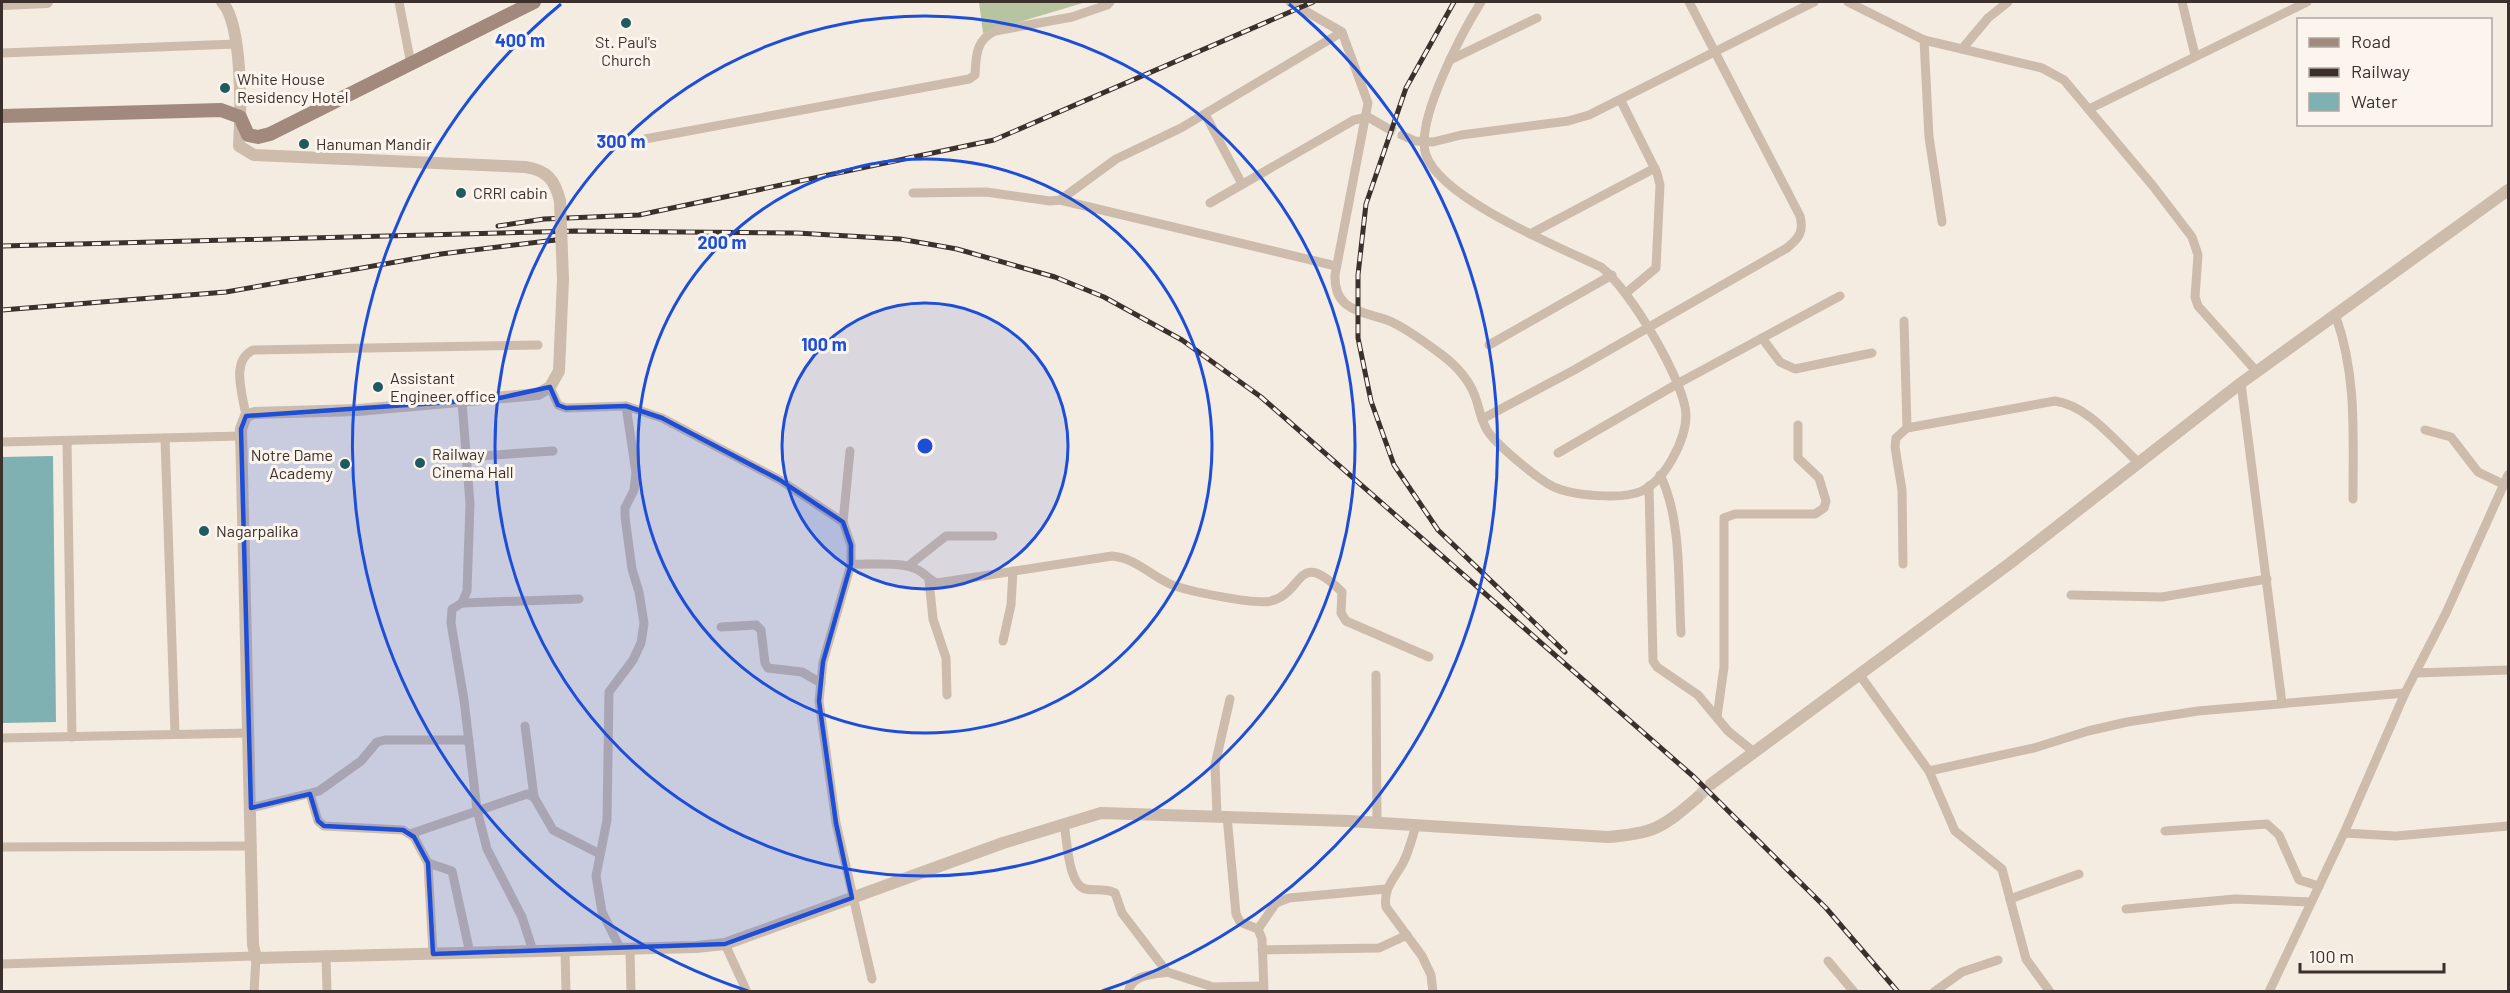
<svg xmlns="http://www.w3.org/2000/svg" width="2510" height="993" viewBox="0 0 2510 993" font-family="Barlow,sans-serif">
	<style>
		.green { fill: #b8c4a0 }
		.water { fill: #7fb0b2 }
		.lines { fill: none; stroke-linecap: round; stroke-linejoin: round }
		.minor-tunnel { stroke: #cfc6bd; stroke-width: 9; stroke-dasharray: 9 4.5; stroke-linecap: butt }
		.tertiary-tunnel { stroke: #cfc6bd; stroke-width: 12; stroke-dasharray: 12 6; stroke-linecap: butt }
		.minor { stroke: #cdbbac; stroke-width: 9 }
		.tertiary { stroke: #cdbbac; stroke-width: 12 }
		.secondary { stroke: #a18a7d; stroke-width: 14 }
		.rail-casing { stroke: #3b302b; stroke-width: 5 }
		.rail { stroke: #fbf5ee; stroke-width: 3; stroke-dasharray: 9; stroke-linecap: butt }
		.tertiary-bridge { stroke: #cdbbac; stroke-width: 12 }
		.marked { fill: #1d4ed8; fill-opacity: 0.2; stroke: #1d4ed8; stroke-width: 4.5; stroke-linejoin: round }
		.ring { fill: none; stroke: #1d4ed8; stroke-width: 3 }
		.poi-dot { fill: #1f5a5e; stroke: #fbf5ee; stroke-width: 2 }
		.labels { text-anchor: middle; stroke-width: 6; stroke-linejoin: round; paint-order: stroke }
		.poi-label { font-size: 16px; fill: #3b302b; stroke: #fbf5ee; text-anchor: start }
		.centre { fill: #1d4ed8; stroke: #fbf5ee; stroke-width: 3 }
		.ring-label { font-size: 18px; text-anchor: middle; font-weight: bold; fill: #1d4ed8; stroke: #fbf5ee; stroke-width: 6; stroke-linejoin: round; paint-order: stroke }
	</style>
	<rect width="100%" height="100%" fill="#f4ebe1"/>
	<polygon class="green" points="979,2 1086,2 983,33"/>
	<polygon class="water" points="53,456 56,722 2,723 2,457"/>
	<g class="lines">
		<polyline class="minor-tunnel" points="1387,128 1402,135"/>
		<polyline class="tertiary-tunnel" points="1697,798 1711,784"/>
		<g class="minor">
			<polyline points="399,2 411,64"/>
			<path d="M 1290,2 L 1342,32 L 1368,103 L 1335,275 C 1334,311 1361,311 1387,320 C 1403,326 1420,339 1434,349 C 1451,361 1467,375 1475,396 C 1479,407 1481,420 1487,430 C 1496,445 1537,478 1552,486 C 1572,496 1622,500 1642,491 C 1665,480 1686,440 1686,415 C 1685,381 1628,287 1601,267 C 1559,247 1441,199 1426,155 C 1414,122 1463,31 1481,2"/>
			<polyline points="1848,2 1924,40 2042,68 2064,80 2153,186 2192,237 2198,255 2195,297 2198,306 2257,372"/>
			<polyline points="2182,2 2195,55"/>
			<polyline points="1924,40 1929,137 1942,222"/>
			<polyline points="1962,49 1988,18 2008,2"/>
			<polyline points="2,53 236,44"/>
			<polyline points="1450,60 1537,18"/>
			<polyline points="1621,101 1657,173 1660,185 1656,268 1626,293"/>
			<polyline points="2089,109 2307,2"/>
			<polyline points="1205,114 1242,184"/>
			<polyline points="1402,135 1415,141 1433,142 1461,135 1568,121 1589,115 1814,2"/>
			<path d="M 645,139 L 969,79 L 975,75 C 976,55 976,40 995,31 L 1072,17 L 1107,5 L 1110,2"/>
			<polyline points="913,193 986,192 1050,201 1060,200 1116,159 1181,128 1342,32"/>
			<polyline points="1060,200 1336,266"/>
			<polyline points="1210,203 1354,120 1368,117 1387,128"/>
			<polyline points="1530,234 1655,168"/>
			<path d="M 2336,317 C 2357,376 2353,436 2353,499"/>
			<polyline points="1904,321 1907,428"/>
			<polyline points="1762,338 1780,362 1795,369 1872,353"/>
			<polyline points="1489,345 1612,275"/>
			<polyline points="2241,383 2282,703"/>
			<polyline points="550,387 558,405 566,408 626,406 662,418 780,480 843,522 851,545 851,564 823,662 819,701 836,823 872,979"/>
			<polyline points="462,402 470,504 467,591 462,603 452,609 451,623 464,700 477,810 487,849 522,917 533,951"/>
			<path d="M 246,416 C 243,395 230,361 253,350 L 538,345"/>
			<path d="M 1482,419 L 1576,369 L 1787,248 C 1799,238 1804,232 1800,216 L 1689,2"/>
			<polyline points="2425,430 2451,437 2478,472 2505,485"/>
			<polyline points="165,438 175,734"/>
			<polyline points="67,441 72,737"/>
			<polyline points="2,442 241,436"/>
			<polyline points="1558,453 1677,384 1840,296"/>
			<polyline points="466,457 553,451"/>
			<path d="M 1660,475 C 1682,518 1678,584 1681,633"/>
			<polyline points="1649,486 1653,661 1657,667 1698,695 1728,731 1754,752"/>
			<polyline points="843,522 850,451"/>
			<path d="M 851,564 C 868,565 904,561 918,570 C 926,574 929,580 937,583 L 1112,556 C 1135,558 1150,575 1170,584 C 1186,591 1256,605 1271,601 C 1305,592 1296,547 1342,592 L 1341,613 L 1346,621 L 1429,657"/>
			<path d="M 1903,564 L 1902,490 L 1895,447 L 1896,438 L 1907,428 L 2055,401 C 2087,405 2115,441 2138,462"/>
			<polyline points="908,566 946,536 993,536"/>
			<polyline points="929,580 933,619 946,658 947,695"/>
			<polyline points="2071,595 2162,597 2267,579"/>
			<polyline points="462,603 579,599"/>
			<polyline points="721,627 756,625 761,630 765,663 768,668 802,672 821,683"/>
			<polyline points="1003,641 1011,605 1013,571"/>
			<polyline points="2415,673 2508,670"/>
			<polyline points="1859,674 1929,771 1955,831 2002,869 2026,959 2050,992"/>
			<polyline points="1376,675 1377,823"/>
			<polyline points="1717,717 1724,667 1724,518 1735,514 1815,514 1824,508 1826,501 1819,478 1798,458 1798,425"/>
			<polyline points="525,726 534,797"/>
			<polyline points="2,738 249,733"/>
			<polyline points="1929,771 2034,748 2088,731 2127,722 2198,711 2405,693"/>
			<polyline points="310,794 318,821 324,826 403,830 414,837 428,863 452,871 470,953"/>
			<polyline points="251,808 319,791 361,761 377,742 385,740 469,740"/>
			<polyline points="1217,815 1215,765 1230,699"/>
			<polyline points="1227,816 1236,914 1240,922 1258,929 1262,939 1264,992"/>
			<path d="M 1064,823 C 1067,839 1068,886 1086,889 C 1096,891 1106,888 1115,893 L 1122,913 L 1167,972 L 1213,987 L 1263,986"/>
			<path d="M 1416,826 C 1412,838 1409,851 1403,863 C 1394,879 1383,888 1386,907 L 1422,956 L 1431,975 L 1433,992"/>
			<polyline points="2165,831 2267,824 2279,835 2299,880 2319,886"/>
			<polyline points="2344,833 2396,836 2508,826"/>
			<polyline points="410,834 527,794 534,797 553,830 600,854"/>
			<polyline points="2,847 252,846"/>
			<polyline points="428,863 433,954"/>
			<polyline points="2010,899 2079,874"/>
			<polyline points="2126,909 2235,899 2311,902"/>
			<polyline points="1258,929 1276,903 1289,898 1386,889"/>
			<polyline points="725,944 747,992"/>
			<polyline points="620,948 602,912 596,876 607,820 609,692 633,660 641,643 644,623 639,592 632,569 625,517 625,508 634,490 636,473 626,406"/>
			<polyline points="630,949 631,992"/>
			<polyline points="565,950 566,992"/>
			<polyline points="1262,950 1379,948 1407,935"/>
			<polyline points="326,955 327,992"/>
			<polyline points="1828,961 1854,992"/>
			<polyline points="2,964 254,956"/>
			<polyline points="254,992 256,958"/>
			<path d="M 1128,992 C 1132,974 1152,975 1167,972"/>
			<polyline points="1934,992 1962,972 1998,960"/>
			<polyline points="2269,992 2344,833 2405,693 2446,613 2508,475"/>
		</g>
		<g class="tertiary">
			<path d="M 222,2 C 243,24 241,115 239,146 L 254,155 L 525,167 C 547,170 555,180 560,201"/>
			<polyline points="2,4 47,2"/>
			<path d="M 563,279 L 559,371 L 550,387 L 538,394 L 358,410 L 254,413 L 246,416 L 241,429 L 253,945 L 256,958 L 696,947 L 725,944 L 1003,843 L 1101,813 L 1349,821 L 1607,837 C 1654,834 1663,827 1697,798"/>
			<polyline points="1711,784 2009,564 2241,383 2508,190"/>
		</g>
		<polyline class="secondary" points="2,116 221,110 240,117 248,135 258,137 270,134 534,2"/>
		<defs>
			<g id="rail">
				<polyline points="1454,2 1406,88 1366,204 1358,275 1358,338 1371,401 1394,465 1438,530 1565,652"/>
				<polyline points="498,226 544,219 639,215 994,140 1313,2"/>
				<polyline points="2,246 576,231 797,233 900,239 957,249 1055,277 1104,297 1182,340 1261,397 1694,777 1826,908 1898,992"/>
				<polyline points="2,310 226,292 441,254 564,239"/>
			</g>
		</defs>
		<use href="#rail" class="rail-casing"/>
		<use href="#rail" class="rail"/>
		<polyline class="tertiary-bridge" points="560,201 563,279"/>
	</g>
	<path class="marked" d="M 550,387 L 558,405 L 566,408 L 626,406 L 662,418 L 780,480 L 843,522 L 851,545 L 851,564 L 823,662 L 819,701 L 836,823 L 852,898 L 725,944 L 433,954 L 428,863 L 414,837 L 403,830 L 324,826 L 318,821 L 310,794 L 251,808 L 241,429 L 246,416 L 495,399 Z"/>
	<circle cx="925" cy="446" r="143" fill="#1d4ed8" fill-opacity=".12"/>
	<g class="ring">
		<circle cx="925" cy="446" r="143"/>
		<circle cx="925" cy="446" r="287"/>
		<circle cx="925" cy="446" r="430"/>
		<path d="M748 991A573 573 0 0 1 561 4M1289 4A573 573 0 0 1 1102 991"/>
	</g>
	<g class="poi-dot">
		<circle cx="626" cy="23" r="6"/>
		<circle cx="225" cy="88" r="6"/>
		<circle cx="304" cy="144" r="6"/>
		<circle cx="461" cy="193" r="6"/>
		<circle cx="378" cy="387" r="6"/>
		<circle cx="420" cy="463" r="6"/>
		<circle cx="345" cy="464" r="6"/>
		<circle cx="204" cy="531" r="6"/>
	</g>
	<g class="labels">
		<g class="poi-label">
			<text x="626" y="48" text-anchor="middle">St. Paul's<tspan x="626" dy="18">Church</tspan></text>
			<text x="237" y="85">White House<tspan x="237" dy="18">Residency Hotel</tspan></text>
			<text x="316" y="150">Hanuman Mandir</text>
			<text x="473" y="199">CRRI cabin</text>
			<text x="390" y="384">Assistant<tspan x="390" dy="18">Engineer office</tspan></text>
			<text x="432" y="460">Railway<tspan x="432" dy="18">Cinema Hall</tspan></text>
			<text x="333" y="461" text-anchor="end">Notre Dame<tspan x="333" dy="18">Academy</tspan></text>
			<text x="216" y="537">Nagarpalika</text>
		</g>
	</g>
	<circle cx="925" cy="446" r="9" class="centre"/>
	<g class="ring-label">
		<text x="520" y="47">400 m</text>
		<text x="621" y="148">300 m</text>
		<text x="722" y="249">200 m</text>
		<text x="824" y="351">100 m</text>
	</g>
	<rect width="2510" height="993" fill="none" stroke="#3b302b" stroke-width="6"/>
	<rect x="2297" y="18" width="195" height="108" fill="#fbf5ee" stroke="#aea6a0" stroke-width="1.5"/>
	<rect x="2309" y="38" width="30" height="9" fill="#a18a7d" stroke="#aea6a0" stroke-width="1.5"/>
	<text x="2351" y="48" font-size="18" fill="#3b302b">Road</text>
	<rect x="2309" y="68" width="30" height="9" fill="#3b302b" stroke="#aea6a0" stroke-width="1.5"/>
	<text x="2351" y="78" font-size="18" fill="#3b302b">Railway</text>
	<rect x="2309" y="93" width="30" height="18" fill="#7fb0b2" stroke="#aea6a0" stroke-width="1.5"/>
	<text x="2351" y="108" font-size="18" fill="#3b302b">Water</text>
	<path d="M2300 963v9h144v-9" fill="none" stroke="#3b302b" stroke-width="3"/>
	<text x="2309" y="963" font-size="18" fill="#3b302b" stroke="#fbf5ee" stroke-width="4.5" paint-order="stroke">100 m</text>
</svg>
